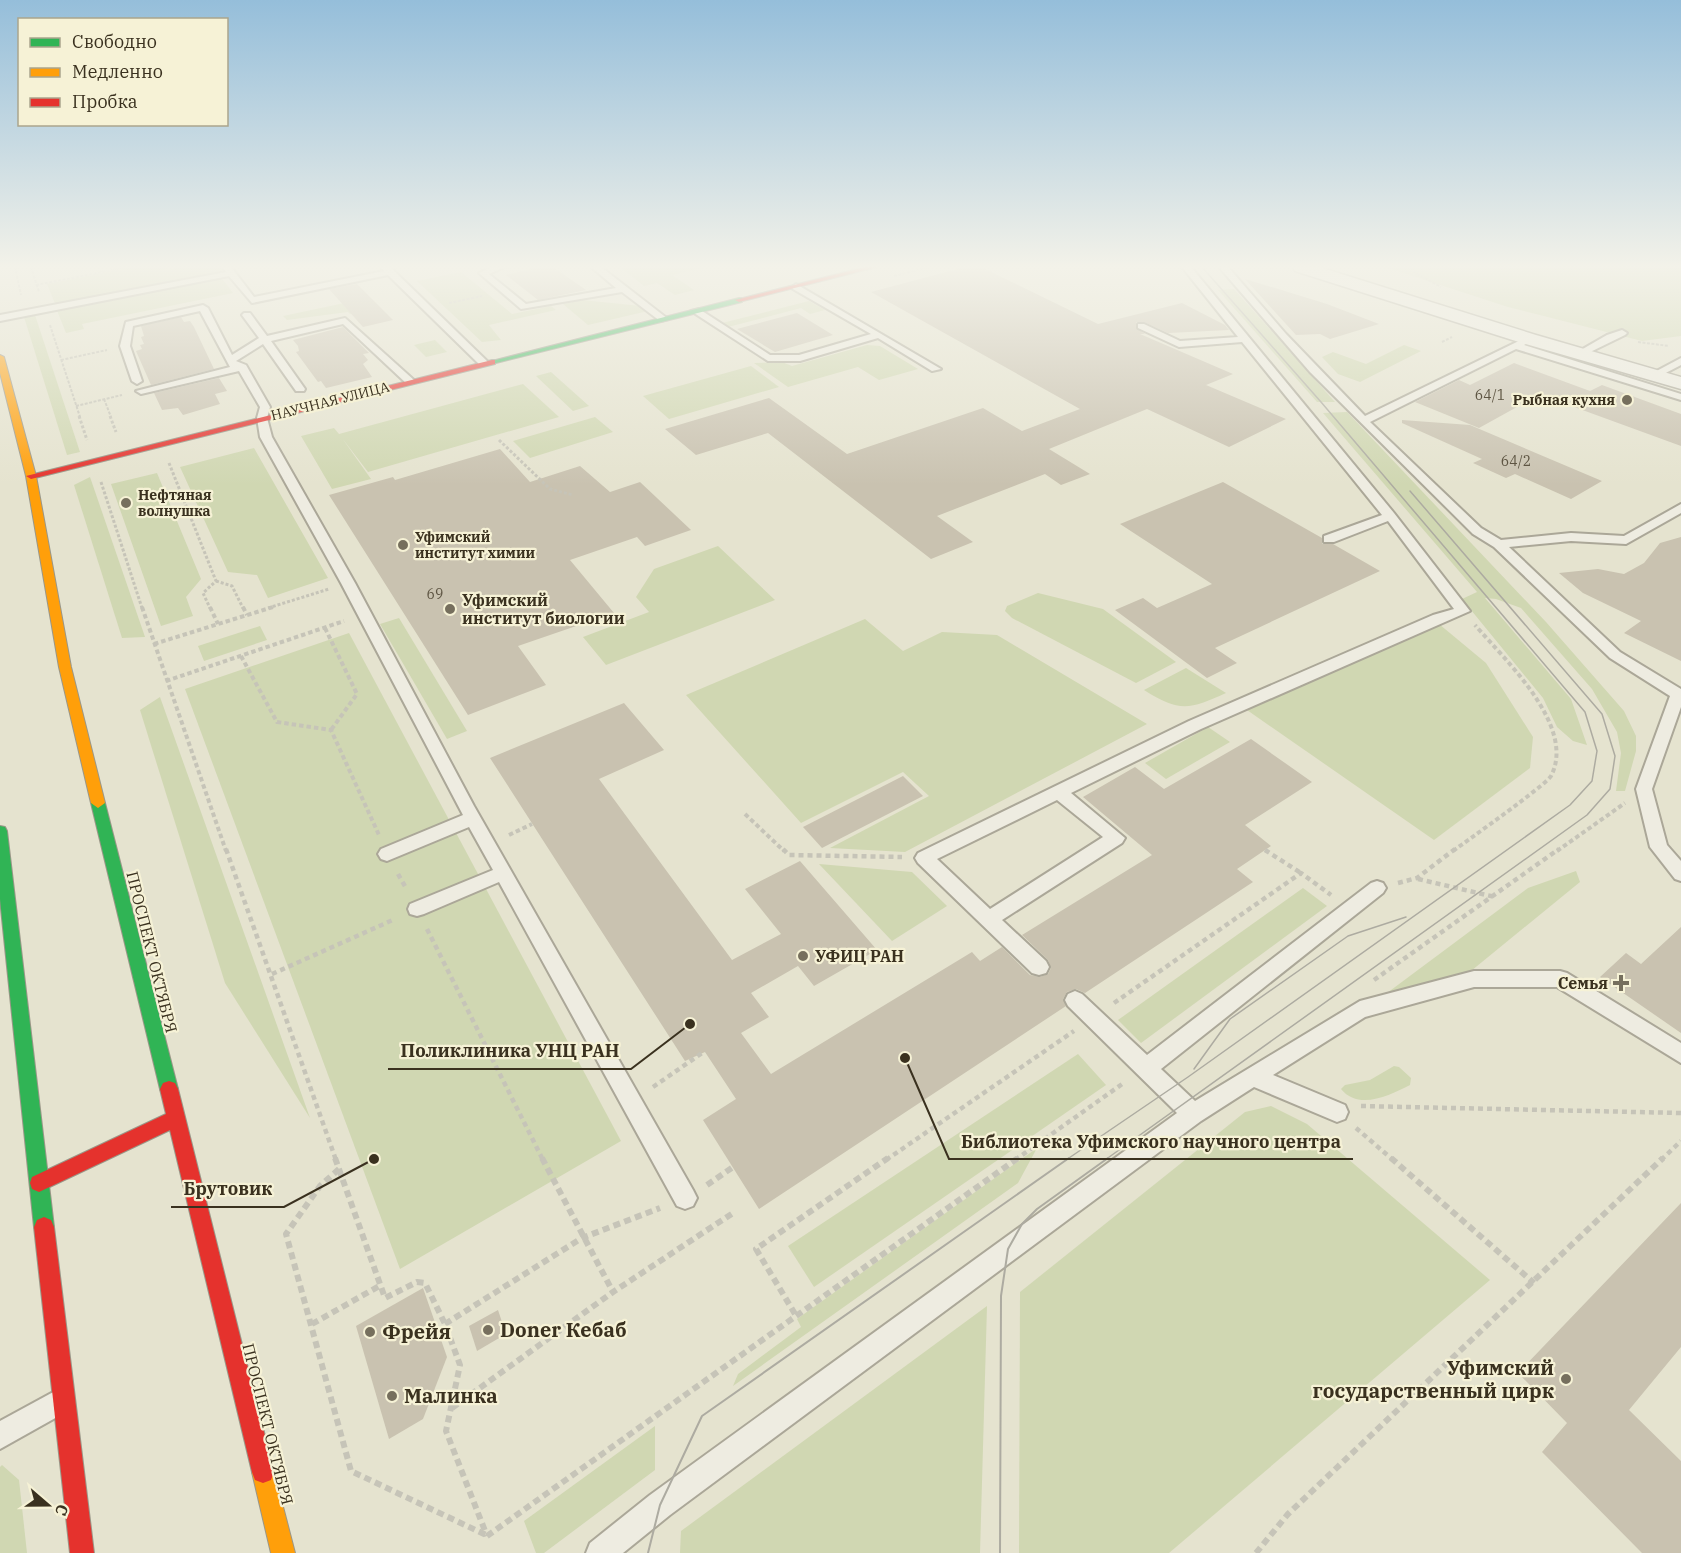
<svg xmlns="http://www.w3.org/2000/svg" width="1681" height="1553" viewBox="0 0 1681 1553" font-family="'IBM Plex Serif',serif">
	<style>
		.green { fill: #d0d7b2 }
		.building { fill: #c9c2b0 }
		.lines { fill: none; stroke-linecap: round; stroke-linejoin: round }
		.lane-casing { stroke: #aba798; stroke-width: 4 }
		.street-casing { stroke: #aba798; stroke-width: 3 }
		.fast-casing { stroke: #9a9788; stroke-width: 2 }
		.slow-casing { stroke: #9a9788; stroke-width: 2 }
		.jam-casing { stroke: #9a9788; stroke-width: 2 }
		.path-far4 { stroke: #c6c4b8; stroke-width: 2; stroke-dasharray: 3 1.5; stroke-linecap: butt }
		.path-far3 { stroke: #c6c4b8; stroke-width: 3; stroke-dasharray: 3 2; stroke-linecap: butt }
		.path-far2 { stroke: #c6c4b8; stroke-width: 4; stroke-dasharray: 4.5 3; stroke-linecap: butt }
		.path-far1 { stroke: #c6c4b8; stroke-width: 4.5; stroke-dasharray: 5 4; stroke-linecap: butt }
		.path { stroke: #c6c4b8; stroke-width: 6; stroke-dasharray: 7 4.5; stroke-linecap: butt }
		.lane { fill: #eeece1; fill-rule: evenodd }
		.street { fill: #eeece1; fill-rule: evenodd }
		.fast { fill: #30b455; fill-rule: evenodd }
		.slow { fill: #ff9f0a; fill-rule: evenodd }
		.jam { fill: #e5322d; fill-rule: evenodd }
		.tram-far1 { stroke: #adaba1; stroke-width: 1.5 }
		.tram { stroke: #adaba1; stroke-width: 2 }
		.poi-dot { fill: #766f5d; stroke: #f6f2d6; stroke-width: 2 }
		.labels { text-anchor: middle; stroke-width: 4.5; stroke-linejoin: round; paint-order: stroke }
		.number-label { font-size: 14px; fill: #5e5543 }
		.far-poi-label { font-size: 14px; font-weight: bold; fill: #3a311f; stroke: #f6f2d6; text-anchor: start }
		.far-street-label { font-size: 14px; fill: #3a311f; stroke: #f6f2d6 }
		.poi-label { font-size: 16px; font-weight: bold; fill: #3a311f; stroke: #f6f2d6; text-anchor: start }
		.street-label { font-size: 16px; fill: #3a311f; stroke: #f6f2d6 }
		.near-poi-label { font-size: 20px; font-weight: bold; fill: #3a311f; stroke: #f6f2d6; text-anchor: start }
		.leader { fill: none; stroke: #3a311f; stroke-width: 2 }
		.callout-dot { fill: #3a311f; stroke: #f6f2d6; stroke-width: 2 }
		.callout-label { font-size: 18px; text-anchor: middle; font-weight: bold; fill: #3a311f; stroke: #f6f2d6; stroke-width: 4.5; stroke-linejoin: round; paint-order: stroke }
	</style>
	<rect width="100%" height="100%" fill="#e5e3cf"/>
	<g class="green">
		<polygon points="134,267 164,267 166,270 183,267 224,267 228,272 56,306 47,284"/>
		<polygon points="620,267 706,267 672,275 694,290 675,295 657,283 644,286"/>
		<polygon points="1385,267 1681,267 1681,336 1642,341 1508,307"/>
		<polygon points="461,272 512,314 551,306 556,310 489,325 501,340 482,342 417,281"/>
		<polygon points="220,276 233,293 82,324 84,329 66,333 56,308"/>
		<polygon points="1234,289 1335,402 1317,402 1218,290"/>
		<polygon points="368,298 377,308 350,314 348,312 287,320 283,316"/>
		<polygon points="582,300 641,306 648,311 588,325 563,304"/>
		<polygon points="809,301 825,310 810,314 801,308 728,327 722,323"/>
		<polygon points="35,315 80,452 67,455 24,317"/>
		<polygon points="435,340 447,352 426,357 414,345"/>
		<polygon points="867,345 880,346 918,369 879,380 858,367 788,387 754,363 782,362 792,366"/>
		<polygon points="1404,345 1421,351 1360,382 1338,374 1322,357 1333,352 1366,364"/>
		<polygon points="751,366 779,387 669,419 643,396"/>
		<polygon points="551,372 589,406 573,411 536,376"/>
		<polygon points="523,384 559,417 368,472 342,438 371,479 332,489 301,436 334,428 339,434"/>
		<polygon points="1347,412 1546,622 1624,711 1636,736 1636,751 1625,791 1616,791 1621,753 1617,732 1592,689 1521,608 1496,599 1485,598 1571,699 1587,745 1573,741 1557,727 1543,698 1462,599 1477,592 1323,413"/>
		<polygon points="595,417 613,432 530,458 513,441"/>
		<polygon points="254,448 328,578 268,598 257,575 228,572 180,467"/>
		<polygon points="157,473 201,579 186,597 193,616 161,626 111,484"/>
		<polygon points="90,477 145,637 122,638 74,485"/>
		<polygon points="718,546 775,600 606,665 583,637 649,612 636,597 654,569"/>
		<polygon points="1038,593 1103,609 1176,662 1136,683 1012,618 1005,611 1007,606"/>
		<polygon points="399,618 467,731 447,739 380,624"/>
		<polygon points="865,619 903,651 942,632 997,635 1147,724 905,852 830,848 929,796 903,772 801,823 686,695"/>
		<polygon points="1439,624 1486,663 1533,737 1530,768 1434,840 1247,710"/>
		<polygon points="260,626 267,640 204,661 198,646"/>
		<polygon points="349,633 621,1141 400,1269 185,689"/>
		<path d="M 1186,668 L 1226,693 C 1189,710 1179,712 1144,690 Z"/>
		<polygon points="160,697 310,1118 225,983 140,710"/>
		<polygon points="1208,727 1230,742 1166,779 1145,763"/>
		<polygon points="819,864 912,872 947,906 892,941"/>
		<polygon points="1576,871 1580,882 1471,971 1383,996 1528,888"/>
		<polygon points="1303,888 1327,906 1141,1043 1118,1020"/>
		<polygon points="1078,1054 1106,1085 814,1287 788,1246"/>
		<path d="M 1394,1066 L 1399,1067 L 1411,1078 L 1410,1085 C 1390,1095 1359,1111 1341,1089 L 1345,1085 L 1370,1080 Z"/>
		<polygon points="1271,1106 1307,1124 1490,1280 1169,1553 1019,1553 1020,1292 1245,1112"/>
		<polygon points="1037,1148 1018,1183 733,1386 738,1374 801,1327 797,1319"/>
		<polygon points="987,1306 980,1553 680,1553 681,1531"/>
		<polygon points="655,1426 655,1470 544,1553 536,1553 524,1521"/>
		<polygon points="2,1465 19,1480 27,1553 0,1553 0,1467"/>
	</g>
	<g class="building">
		<polygon points="540,267 553,267 586,290 538,300 506,275"/>
		<polygon points="965,267 981,267 1098,324 1182,303 1225,325 1229,330 1168,333 1144,322 1136,322 1136,328 1145,334 1140,334 1233,374 1206,385 1286,419 1229,447 1147,409 1049,449 1090,474 1061,485 1045,474 937,516 973,542 931,559 768,433 696,455 665,429 769,398 847,454 983,408 1022,431 1080,409 871,292"/>
		<polygon points="1245,279 1327,304 1379,324 1330,339 1320,334 1296,335"/>
		<polygon points="357,284 393,320 363,327 329,289"/>
		<polygon points="797,313 833,335 775,352 737,329"/>
		<polygon points="181,317 184,322 190,321 194,327 214,369 151,385 136,351 142,349 140,345 144,344 141,337 144,336 141,326"/>
		<polygon points="343,327 369,353 363,354 368,360 363,364 372,377 326,388 321,381 318,382 296,352 299,351 298,346 293,340"/>
		<polygon points="1514,363 1590,391 1602,385 1681,414 1681,446 1566,404 1574,399 1535,397 1479,428 1415,402 1459,380 1470,385"/>
		<polygon points="219,378 227,391 215,394 220,404 183,415 178,408 162,410 154,393"/>
		<polygon points="1402,420 1470,425 1602,481 1571,499 1515,474 1506,478 1473,463 1482,459 1402,423"/>
		<polygon points="500,449 530,482 580,466 610,492 640,482 691,530 645,546 637,537 570,560 614,613 518,646 546,685 468,715 329,495 393,477 395,480"/>
		<polygon points="1223,482 1322,538 1322,544 1333,544 1380,571 1215,648 1237,663 1207,678 1115,610 1143,598 1157,608 1212,584 1120,524"/>
		<polygon points="1681,537 1681,661 1624,633 1641,621 1583,593 1559,573 1598,569 1624,574 1644,563 1660,543"/>
		<polygon points="624,703 664,750 599,779 732,960 781,934 745,889 800,861 877,950 814,986 798,966 751,993 769,1017 741,1033 771,1074 972,952 980,961 1002,947 1030,975 1040,977 1048,974 1051,968 1048,960 1022,935 1152,855 1083,797 1135,767 1164,789 1251,739 1312,782 1245,825 1271,846 1237,869 1253,882 1085,993 1076,989 1067,992 1063,999 1066,1006 759,1209 703,1120 736,1099 705,1052 685,1061 490,758"/>
		<polygon points="903,776 923,796 822,848 803,827"/>
		<polygon points="1681,927 1681,1033 1600,977 1626,953 1641,964"/>
		<polygon points="1681,1203 1681,1347 1629,1410 1681,1461 1681,1553 1642,1553 1542,1452 1567,1423 1518,1373"/>
		<polygon points="423,1288 447,1357 423,1419 389,1439 356,1326"/>
		<polygon points="498,1310 506,1334 477,1351 469,1326"/>
	</g>
	<g class="lines">
		<defs>
			<g id="lane">
				<polygon points="223,267 231,267 254,297 384,271 381,267 390,267 489,363 480,365 388,275 252,303 229,276 0,321 0,315 226,272"/>
				<polygon points="492,267 505,267 489,274 526,304 616,288 591,267 601,267 668,319 660,321 622,292 521,309 479,273"/>
				<path d="M 1182,267 L 1191,267 L 1394,513 L 1470,611 L 1201,729 L 1071,793 L 1125,838 L 1122,843 L 1002,920 L 1046,961 L 1049,967 L 1046,973 L 1039,975 L 1032,973 L 918,863 L 915,858 L 918,853 L 1189,721 L 1433,615 L 1454,609 L 1388,521 L 1334,542 L 1324,542 L 1324,536 L 1382,515 L 1242,342 L 1179,347 L 1138,328 L 1138,324 L 1144,324 L 1180,341 L 1238,337 ZM 1057,800 L 1103,837 L 990,909 L 937,859 Z"/>
				<polygon points="1219,267 1228,267 1286,334 1365,416 1529,336 1534,339 1524,345 1681,394 1681,400 1516,349 1370,422 1481,528 1501,540 1571,533 1624,536 1681,504 1681,513 1626,544 1571,541 1509,547 1620,652 1681,689 1681,707 1652,789 1667,845 1681,861 1681,881 1675,879 1650,847 1636,789 1670,696 1610,658 1494,547 1473,534 1310,372"/>
				<polygon points="796,284 941,369 932,371 878,338 800,361 768,361 691,311 699,309 770,355 799,355 871,334 793,289 792,287"/>
				<polygon points="203,305 208,308 232,355 259,338 242,315 244,313 250,313 267,336 345,318 415,381 406,383 343,324 271,341 305,389 304,391 296,391 263,344 236,361 246,365 270,407 267,418 272,437 355,583 474,806 693,1190 697,1198 693,1206 685,1209 677,1206 499,882 424,914 417,916 410,914 408,909 410,904 493,870 469,827 387,861 381,859 378,854 381,849 463,815 341,583 260,437 257,418 260,407 239,371 141,394 136,391 230,367 200,311 133,326 130,346 142,381 137,384 132,381 120,346 126,322"/>
				<polygon points="1622,330 1627,333 1625,335 1582,356 1574,354 1607,335"/>
				<polygon points="1681,358 1681,365 1658,377 1649,375"/>
				<polygon points="1377,881 1383,883 1386,888 1383,893 1161,1069 1195,1101 1360,1001 1474,971 1560,971 1567,973 1681,1043 1681,1063 1557,987 1474,987 1365,1017 1273,1075 1345,1105 1348,1112 1345,1119 1337,1122 1254,1087 1201,1121 670,1515 623,1553 586,1553 590,1543 650,1495 1177,1113 1068,1006 1065,1000 1068,994 1075,991 1082,994 1147,1055 1371,883"/>
				<polygon points="57,1390 66,1394 70,1403 66,1412 0,1449 0,1421"/>
			</g>
			<polygon id="street" points="1293,267 1319,267 1536,335 1681,377 1681,389 1522,343 1295,271"/>
			<g id="fast">
				<polygon points="739,298 742,298 742,302 492,364 488,362"/>
				<polygon points="98,798 105,803 178,1089 175,1095 169,1097 163,1095 160,1089 91,803"/>
				<polygon points="0,826 5,827 7,831 54,1227 51,1234 44,1237 37,1234 34,1227 0,899"/>
			</g>
			<g id="slow">
				<polygon points="0,355 4,357 36,476 71,667 105,803 98,808 91,803 59,667 26,476 0,373"/>
				<polygon points="263,1461 271,1464 274,1472 295,1553 271,1553 252,1472 255,1464"/>
			</g>
			<g id="jam">
				<polygon points="865,267 877,267 739,302 735,300"/>
				<polygon points="492,360 495,360 495,364 31,479 26,476"/>
				<polygon points="169,1081 175,1083 178,1089 274,1472 271,1480 263,1483 255,1480 252,1472 170,1130 39,1192 32,1189 30,1183 32,1177 166,1114 160,1089 163,1083"/>
				<polygon points="44,1217 51,1220 54,1227 94,1553 70,1553 34,1227 37,1220"/>
			</g>
		</defs>
		<use href="#lane" class="lane-casing"/>
		<use href="#street" class="street-casing"/>
		<use href="#fast" class="fast-casing"/>
		<use href="#slow" class="slow-casing"/>
		<use href="#jam" class="jam-casing"/>
		<g class="path-far4">
			<polyline points="15,267 21,295"/>
			<polyline points="31,267 39,292"/>
			<polyline points="1405,267 1441,287"/>
			<polyline points="894,276 930,267"/>
			<polyline points="36,285 128,267"/>
			<polyline points="449,303 482,296"/>
			<polyline points="50,325 80,417"/>
			<polyline points="1442,342 1452,337"/>
			<polyline points="1638,342 1669,346"/>
			<polyline points="61,360 107,350"/>
			<polyline points="104,399 111,417"/>
			<polyline points="76,406 122,395"/>
		</g>
		<g class="path-far3">
			<polyline points="79,416 87,440"/>
			<polyline points="110,416 116,432"/>
			<polyline points="499,440 550,489 573,495"/>
			<polyline points="169,463 216,581 203,593 210,608"/>
			<polyline points="101,482 142,608"/>
			<polyline points="216,581 232,586 243,608"/>
			<polyline points="268,608 329,589"/>
		</g>
		<g class="path-far2">
			<polyline points="142,607 226,851"/>
			<polyline points="210,607 218,624"/>
			<polyline points="243,607 247,615"/>
			<polyline points="325,628 357,694 331,730"/>
			<polyline points="154,644 273,607"/>
			<polyline points="241,656 277,722 331,730 379,835"/>
			<polyline points="166,681 344,621"/>
			<polyline points="745,814 784,851"/>
			<polyline points="509,835 532,824"/>
			<path d="M 1453,851 C 1468,840 1546,785 1551,776 C 1577,726 1504,659 1475,625"/>
			<polyline points="1557,851 1625,803"/>
		</g>
		<g class="path-far1">
			<polyline points="226,849 336,1160"/>
			<polyline points="783,849 789,855 902,857"/>
			<polyline points="1265,850 1301,873"/>
			<polyline points="398,874 406,888"/>
			<polyline points="1418,879 1495,897"/>
			<polyline points="1398,883 1417,878 1455,849"/>
			<polyline points="427,929 543,1160"/>
			<polyline points="272,974 395,919"/>
			<polyline points="1374,980 1559,849"/>
			<polyline points="1114,1003 1301,873 1331,895"/>
			<polyline points="653,1087 705,1051"/>
			<polyline points="1361,1106 1681,1113"/>
			<polyline points="1356,1128 1393,1160"/>
			<polyline points="886,1160 1074,1031"/>
			<polyline points="1015,1160 1125,1082"/>
			<polyline points="1661,1160 1681,1141"/>
		</g>
		<g class="path">
			<polyline points="335,1158 385,1298 417,1282 425,1283 445,1324 460,1365 446,1431 487,1536"/>
			<polyline points="542,1158 613,1292"/>
			<polyline points="1391,1158 1534,1283"/>
			<polyline points="339,1169 320,1186 286,1234 351,1471 486,1535"/>
			<polyline points="707,1185 733,1167"/>
			<polyline points="795,1314 756,1249 888,1158"/>
			<polyline points="312,1324 381,1285"/>
			<polyline points="445,1324 582,1238 660,1208"/>
			<polyline points="452,1408 613,1292 733,1213"/>
			<polyline points="487,1536 1018,1158"/>
			<polyline points="1256,1553 1288,1514 1663,1158"/>
		</g>
		<use href="#lane" class="lane"/>
		<use href="#street" class="street"/>
		<use href="#fast" class="fast"/>
		<use href="#slow" class="slow"/>
		<use href="#jam" class="jam"/>
		<g class="tram-far1">
			<polyline points="1194,1069 1230,1019 1348,936 1406,917"/>
			<polyline points="1066,1160 1188,1077 1570,805 1592,781 1597,751 1585,712 1321,402 1202,267"/>
			<polyline points="1105,1160 1587,815 1610,789 1615,756 1602,714 1410,491"/>
		</g>
		<g class="tram">
			<polyline points="648,1553 660,1505 702,1416 1069,1158"/>
			<polyline points="1000,1553 1001,1296 1008,1249 1022,1224 1037,1209 1108,1158"/>
		</g>
	</g>
	<linearGradient id="sky" x2="0" y2="1"><stop stop-color="#95beda"/><stop offset="0.55" stop-color="#f3f2e9"/><stop offset="1" stop-color="#f3f2e9" stop-opacity="0"/></linearGradient>
	<rect width="1681" height="485" fill="url(#sky)"/>
	<g class="poi-dot">
		<circle cx="1627" cy="400" r="6"/>
		<circle cx="126" cy="503" r="6"/>
		<circle cx="403" cy="545" r="6"/>
		<circle cx="450" cy="609" r="6"/>
		<circle cx="803" cy="956" r="6"/>
		<path d="M1618 974h6v6h6v6h-6v6h-6v-6h-6v-6h6z"/>
		<circle cx="488" cy="1330" r="6"/>
		<circle cx="370" cy="1332" r="6"/>
		<circle cx="1566" cy="1379" r="6"/>
		<circle cx="392" cy="1396" r="6"/>
	</g>
	<g class="labels">
		<g class="number-label">
			<text x="1490" y="400">64/1</text>
			<text x="1516" y="466">64/2</text>
			<text x="435" y="599">69</text>
		</g>
		<g class="far-poi-label">
			<text x="1615" y="405" text-anchor="end">Рыбная кухня</text>
			<text x="138" y="500">Нефтяная<tspan x="138" dy="16">волнушка</tspan></text>
			<text x="415" y="542">Уфимский<tspan x="415" dy="16">институт химии</tspan></text>
		</g>
		<g class="far-street-label">
			<text transform="translate(330 401) rotate(-14)" y="5">НАУЧНАЯ УЛИЦА</text>
		</g>
		<g class="poi-label">
			<text x="462" y="606">Уфимский<tspan x="462" dy="18">институт биологии</tspan></text>
			<text x="815" y="962">УФИЦ РАН</text>
			<text x="1608" y="989" text-anchor="end">Семья</text>
		</g>
		<g class="street-label">
			<text transform="translate(152 952) rotate(76)" y="6">ПРОСПЕКТ ОКТЯБРЯ</text>
			<text transform="translate(268 1424) rotate(76)" y="6">ПРОСПЕКТ ОКТЯБРЯ</text>
		</g>
		<g class="near-poi-label">
			<text x="500" y="1337">Doner Кебаб</text>
			<text x="382" y="1339">Фрейя</text>
			<text x="1554" y="1375" text-anchor="end">Уфимский<tspan x="1554" dy="23">государственный цирк</tspan></text>
			<text x="404" y="1403">Малинка</text>
		</g>
	</g>
	<path class="leader" d="M690 1024L631 1069H388M905 1058L949 1159H1353M374 1159L284 1207H171"/>
	<g class="callout-dot">
		<circle cx="690" cy="1024" r="6"/>
		<circle cx="905" cy="1058" r="6"/>
		<circle cx="374" cy="1159" r="6"/>
	</g>
	<g class="callout-label">
		<text x="510" y="1057">Поликлиника УНЦ РАН</text>
		<text x="1151" y="1148">Библиотека Уфимского научного центра</text>
		<text x="228" y="1195">Брутовик</text>
	</g>
	<rect x="18" y="18" width="210" height="108" fill="#f6f2d6" stroke="#aba58d" stroke-width="1.5"/>
	<rect x="30" y="38" width="30" height="9" fill="#30b455" stroke="#aba58d" stroke-width="1.5"/>
	<text x="72" y="48" font-size="18" fill="#3a311f">Свободно</text>
	<rect x="30" y="68" width="30" height="9" fill="#ff9f0a" stroke="#aba58d" stroke-width="1.5"/>
	<text x="72" y="78" font-size="18" fill="#3a311f">Медленно</text>
	<rect x="30" y="98" width="30" height="9" fill="#e5322d" stroke="#aba58d" stroke-width="1.5"/>
	<text x="72" y="108" font-size="18" fill="#3a311f">Пробка</text>
	<g transform="translate(48 1505) rotate(110)" stroke="#f6f2d6" stroke-width="4.5" paint-order="stroke">
	<path d="M0-4.5L10 22L0 15L-10 22Z" fill="#3a311f"/>
	<text y="-9" font-size="16" font-weight="bold" text-anchor="middle" fill="#3a311f">С</text>
	</g>
</svg>
